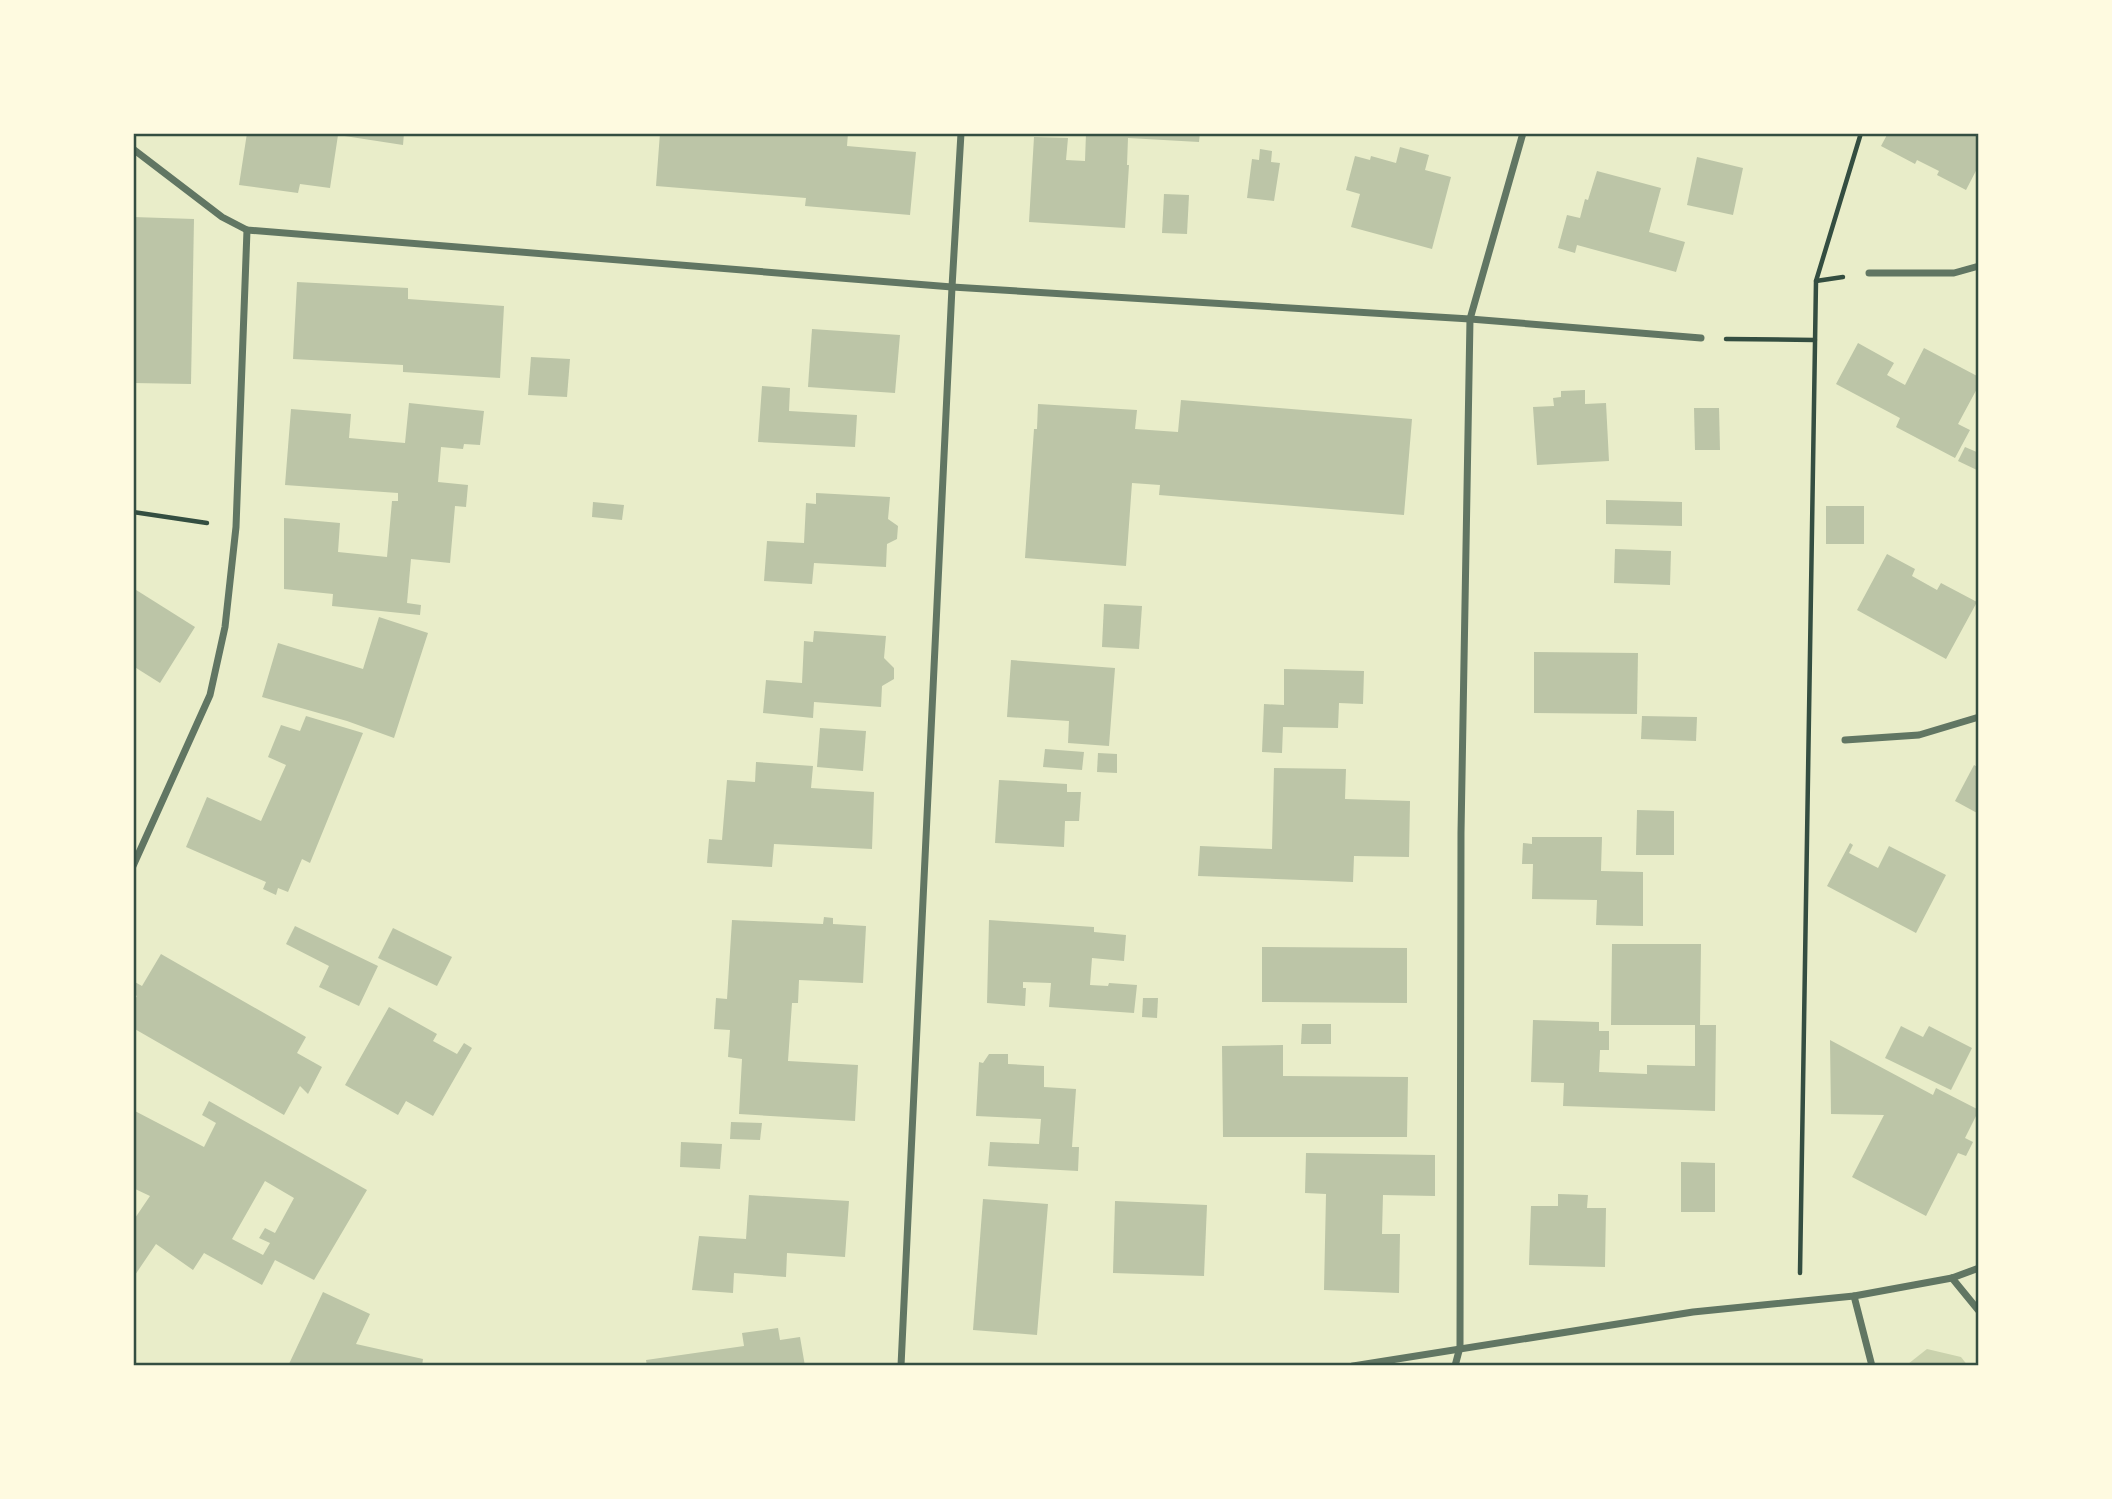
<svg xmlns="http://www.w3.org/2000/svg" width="2112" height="1499" viewBox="0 0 2112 1499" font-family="Commissioner,sans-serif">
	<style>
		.green { fill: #cad2ad }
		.building { fill: #bcc5a7; fill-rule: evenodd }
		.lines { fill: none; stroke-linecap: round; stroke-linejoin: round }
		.path { stroke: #344e41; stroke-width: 4.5 }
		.minor { stroke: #617663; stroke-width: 7 }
		.neatline { fill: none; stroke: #344e41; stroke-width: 2.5 }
	</style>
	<rect width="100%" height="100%" fill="#e9edc9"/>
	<polygon class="green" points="1927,1349 1961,1357 1968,1366 1908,1366 1908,1364"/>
	<g class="building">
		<polygon points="247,133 404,133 403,145 338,135 330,188 300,184 298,193 239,185"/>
		<polygon points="660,133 848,133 847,146 916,152 910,215 805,206 806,198 656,186"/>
		<polygon points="1086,133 1200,133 1199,142 1128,138 1127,165 1129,165 1125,228 1029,222 1034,137 1068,138 1066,160 1085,161"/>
		<polygon points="1888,133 1979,133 1979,165 1966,190 1937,175 1939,171 1917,160 1915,164 1881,146"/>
		<polygon points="1400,147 1429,155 1425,170 1451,177 1432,249 1351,227 1360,194 1346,190 1355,156 1370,160 1371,156 1396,163"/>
		<polygon points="1260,149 1272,151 1271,162 1280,163 1274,201 1247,198 1252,159 1259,160"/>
		<polygon points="1697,157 1743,168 1733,215 1687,205"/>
		<polygon points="1597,171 1661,188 1649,232 1685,242 1676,272 1577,245 1575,253 1558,248 1567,215 1580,218 1585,199 1588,200"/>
		<polygon points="1164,194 1189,195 1187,234 1162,233"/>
		<polygon points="133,217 194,219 191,384 133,383"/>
		<polygon points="297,282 408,288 408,299 504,306 500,378 403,372 403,365 293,359"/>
		<polygon points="812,329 900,335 895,393 808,387"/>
		<polygon points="1858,343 1894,363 1887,375 1905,385 1924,348 1979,377 1979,385 1958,424 1970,430 1955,458 1896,427 1900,418 1836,384"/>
		<polygon points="531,357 570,359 567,397 528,395"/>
		<polygon points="762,386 790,388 789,411 857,415 855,447 758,442"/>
		<polygon points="1585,390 1585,404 1606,403 1609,461 1537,465 1533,407 1554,406 1553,398 1561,397 1561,391"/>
		<polygon points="1181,400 1412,419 1404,515 1159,495 1160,485 1132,483 1126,566 1025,558 1034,429 1037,429 1038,404 1137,410 1135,429 1178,432"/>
		<polygon points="409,403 484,411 480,445 464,444 463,449 441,447 438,482 468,485 466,507 455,506 450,563 411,559 407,603 421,605 420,615 332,606 333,594 284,589 284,518 340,523 338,552 387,557 392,501 398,501 398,493 285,485 291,409 351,414 349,438 405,443"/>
		<polygon points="1694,408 1719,408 1720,450 1695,450"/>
		<polygon points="1965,447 1979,453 1979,471 1958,461"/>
		<polygon points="816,493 890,497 888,519 898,526 897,539 887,544 886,567 814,563 812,584 764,581 767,541 804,543 806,503 816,504"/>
		<polygon points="1606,500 1682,502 1682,526 1606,524"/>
		<polygon points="593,502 624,505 622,520 592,517"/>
		<rect x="1826" y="506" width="38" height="38"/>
		<polygon points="1615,549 1671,551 1670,585 1614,583"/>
		<polygon points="1887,554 1915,569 1912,576 1937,590 1941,583 1977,602 1946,659 1857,610"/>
		<polygon points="133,588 195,627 160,683 133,666"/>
		<polygon points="1104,604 1142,606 1139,649 1102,647"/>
		<polygon points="379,617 428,633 394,738 347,721 262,697 278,643 363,669"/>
		<polygon points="814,631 886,636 884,658 894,668 894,679 882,686 881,707 814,702 813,718 763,713 766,680 802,683 804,641 813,642"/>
		<polygon points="1534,652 1638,653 1637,714 1534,713"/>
		<polygon points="1011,660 1115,668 1109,746 1068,743 1069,721 1007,717"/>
		<polygon points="1284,669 1364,671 1363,704 1339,703 1338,728 1283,727 1282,753 1262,752 1264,704 1284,705"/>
		<polygon points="306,716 363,733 310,863 302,859 288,892 278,888 276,895 263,889 266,882 186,847 207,797 261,821 286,765 268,757 281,725 300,731"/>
		<polygon points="1642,716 1697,717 1696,741 1641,739"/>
		<polygon points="820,728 866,731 863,771 817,767"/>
		<polygon points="1045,749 1084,752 1082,770 1043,767"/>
		<polygon points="1098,753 1117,754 1117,773 1097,772"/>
		<polygon points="756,762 813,766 811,788 874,792 872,849 774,844 772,867 707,863 709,839 722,840 727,780 755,782"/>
		<polygon points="1974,765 1979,768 1979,814 1955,801"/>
		<polygon points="1274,768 1346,769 1345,799 1410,801 1409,857 1354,856 1353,882 1198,876 1200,846 1272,849"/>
		<polygon points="999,780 1067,784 1067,792 1081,792 1079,821 1065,821 1064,847 995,843"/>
		<polygon points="1637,810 1674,811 1674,855 1636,855"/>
		<polygon points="1532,837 1602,837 1601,871 1643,872 1643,926 1596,925 1597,900 1532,899 1533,864 1522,864 1523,843 1532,844"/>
		<polygon points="1850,843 1853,845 1849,853 1878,868 1889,846 1946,875 1916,933 1827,886"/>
		<polygon points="824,917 833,918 833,924 866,926 863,983 799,980 798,1003 792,1003 788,1061 858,1065 855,1121 739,1114 742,1059 728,1057 730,1030 714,1029 716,998 727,999 732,920 823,924"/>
		<polygon points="989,920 1094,927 1094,932 1126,935 1124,961 1092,958 1090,985 1108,986 1109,983 1137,985 1134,1013 1049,1007 1051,983 1023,982 1023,988 1026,988 1025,1006 987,1003"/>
		<polygon points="295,926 378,966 359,1006 319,987 329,966 286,944"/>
		<polygon points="393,928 452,957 437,986 378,958"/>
		<polygon points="1612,944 1701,944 1700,1025 1716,1025 1715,1111 1563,1106 1564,1083 1531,1082 1533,1020 1599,1022 1599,1031 1609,1031 1609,1050 1600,1050 1599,1072 1647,1074 1647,1065 1695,1066 1695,1025 1611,1025"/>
		<polygon points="1262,947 1407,948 1407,1003 1262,1002"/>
		<polygon points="161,954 306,1037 297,1053 322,1067 308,1094 300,1086 284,1115 133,1028 133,1003 137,996 133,994 133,981 142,986"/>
		<polygon points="1143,998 1158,998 1157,1018 1142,1017"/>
		<polygon points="389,1007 437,1034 433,1041 457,1054 464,1043 472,1048 433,1116 406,1101 398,1115 345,1085"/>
		<polygon points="1302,1024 1331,1024 1331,1044 1301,1044"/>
		<polygon points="1901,1026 1923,1037 1929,1026 1972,1048 1951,1090 1885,1058"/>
		<polygon points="1830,1040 1933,1095 1936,1088 1979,1110 1965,1138 1973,1142 1966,1156 1958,1153 1926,1216 1852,1177 1884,1115 1831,1114"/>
		<polygon points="1283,1045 1283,1076 1408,1077 1407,1137 1223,1137 1222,1046"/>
		<polygon points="989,1054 1008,1054 1008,1064 1044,1066 1044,1087 1076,1089 1072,1147 1079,1147 1078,1171 988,1166 990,1142 1039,1144 1041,1119 976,1116 979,1062 983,1063"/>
		<path d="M 209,1101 L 367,1190 L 314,1280 L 275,1260 L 262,1285 L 204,1253 L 193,1270 L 156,1244 L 133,1278 L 133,1221 L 150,1196 L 133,1188 L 133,1110 L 204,1147 L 216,1123 L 202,1115 ZM 265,1181 L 294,1198 L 275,1233 L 265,1228 L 259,1238 L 270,1243 L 263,1255 L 232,1239 Z"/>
		<polygon points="731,1122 762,1123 760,1140 730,1139"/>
		<polygon points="681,1142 722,1144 720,1169 680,1167"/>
		<polygon points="1306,1153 1435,1155 1435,1196 1383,1195 1382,1234 1400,1234 1399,1293 1324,1290 1326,1194 1305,1193"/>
		<polygon points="1681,1162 1715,1163 1715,1212 1681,1212"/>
		<polygon points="1558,1194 1588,1195 1587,1208 1606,1208 1605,1267 1529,1265 1531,1206 1558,1206"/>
		<polygon points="749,1195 849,1201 845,1257 787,1253 786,1277 734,1273 733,1293 692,1290 699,1236 746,1239"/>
		<polygon points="983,1199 1048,1204 1037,1335 973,1330"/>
		<polygon points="1115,1201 1207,1205 1204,1276 1113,1273"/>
		<polygon points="323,1292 370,1314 356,1344 423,1359 422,1366 288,1366"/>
		<polygon points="778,1328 780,1340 800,1337 805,1366 647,1366 646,1360 744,1346 742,1333"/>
	</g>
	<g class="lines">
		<g class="path">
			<polyline points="1816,281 1843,277"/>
			<polyline points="1726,339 1815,340"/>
			<polyline points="133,512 207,523"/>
			<polyline points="1800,1273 1816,281 1861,133"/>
		</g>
		<g class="minor">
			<polyline points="133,149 222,217 247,230 952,287 1470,319 1701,338"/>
			<polyline points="1869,273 1954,273 1979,266"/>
			<polyline points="1845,740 1919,735 1979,717"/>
			<polyline points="133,866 210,695 225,627 236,527 247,230"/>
			<polyline points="1952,1278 1979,1311"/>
			<polyline points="1854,1296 1872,1366"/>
			<polyline points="901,1366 952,287 961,133"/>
			<polyline points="1353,1366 1693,1312 1854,1296 1952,1278 1979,1268"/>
			<polyline points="1455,1366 1460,1347 1461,833 1470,319 1523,133"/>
		</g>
	</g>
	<rect width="2112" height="1499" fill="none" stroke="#fefae0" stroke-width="270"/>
	<rect x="135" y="135" width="1842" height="1229" class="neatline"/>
</svg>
